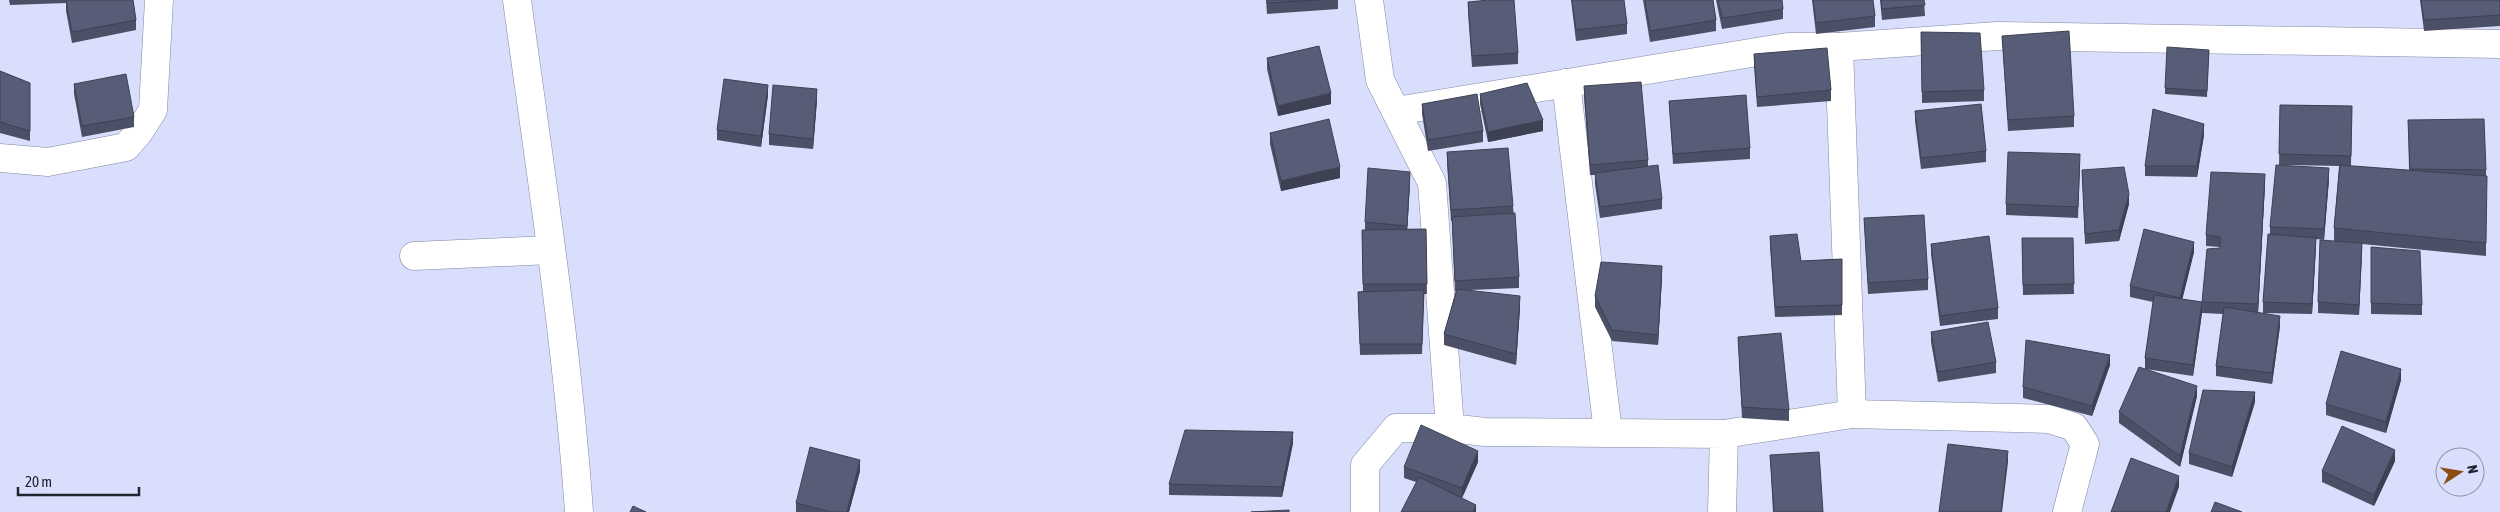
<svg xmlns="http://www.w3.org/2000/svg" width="2500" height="512" viewBox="0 0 2500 512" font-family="'Asap Condensed',sans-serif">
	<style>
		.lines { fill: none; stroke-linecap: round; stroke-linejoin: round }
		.minor-casing { stroke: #8287a3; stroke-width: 29 }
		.minor { stroke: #fff; stroke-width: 28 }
		.wall { fill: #4c5066 }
		.shaded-wall { fill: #3e4153 }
		.building { fill: #585d77; stroke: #3e4153 }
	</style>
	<rect width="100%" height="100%" fill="#d8defc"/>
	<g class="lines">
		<defs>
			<g id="minor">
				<path d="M 517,0 C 540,170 567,341 579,512"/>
				<polyline points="1369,0 1380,80 1432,183 1450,428 1485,432 1724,434 1722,512"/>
				<polyline points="1839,47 1852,414"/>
				<polyline points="1566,83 1608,432"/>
				<polyline points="1396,111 1788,47 1839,47 1997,36 2500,44"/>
				<polyline points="0,158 48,162 126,147 139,132 153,110 159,0"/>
				<polyline points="414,256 551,250"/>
				<polyline points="1724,434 1852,414 2049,419 2074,427 2085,444 2067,512"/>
				<polyline points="1365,512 1365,465 1396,428 1450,428"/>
			</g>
		</defs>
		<use href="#minor" class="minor-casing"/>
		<use href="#minor" class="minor"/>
	</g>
	<g class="wall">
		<polygon points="9,0 133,0 136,20 136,30 72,43 66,11 66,3 10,5"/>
		<polygon points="1266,0 1338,0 1338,9 1267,14"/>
		<polygon points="1571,0 1624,0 1627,24 1627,34 1576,41"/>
		<polygon points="1643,0 1713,0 1716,20 1716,31 1650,42"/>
		<polygon points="1716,0 1782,0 1783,9 1783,19 1722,29"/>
		<polygon points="1812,0 1873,0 1875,16 1875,27 1816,34"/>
		<polygon points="1880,0 1924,0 1925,16 1882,20"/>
		<polygon points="2420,0 2500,0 2500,26 2424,31"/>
		<polygon points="1468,2 1518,53 1518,64 1472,67 1468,12"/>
		<polygon points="1921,32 1984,90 1984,101 1922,103"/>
		<polygon points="2002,36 2074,116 2074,127 2008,131"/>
		<polygon points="2209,50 2207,97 2165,94 2165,88"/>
		<polygon points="1754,54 1831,90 1831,101 1757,107 1754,65"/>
		<polygon points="1267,58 1331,104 1278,116 1267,69"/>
		<polygon points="0,71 30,83 30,141 0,133"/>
		<polygon points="74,84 134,117 134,127 82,137 74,94"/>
		<polygon points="1584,86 1648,160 1648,166 1662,199 1662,209 1600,218 1595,184 1595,175 1590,175 1584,97"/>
		<polygon points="1480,94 1543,131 1488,142 1480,104"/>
		<polygon points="768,95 761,147 717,140 717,130"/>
		<polygon points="817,100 813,149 769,145 769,134"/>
		<polygon points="1669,101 1750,148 1750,159 1673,164"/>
		<polygon points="1422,104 1483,131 1483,142 1428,151 1422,114"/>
		<polygon points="2280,105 2352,106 2351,166 2409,170 2408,120 2486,170 2486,256 2362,244 2359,315 2318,313 2318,302 2334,241 2334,228 2339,166 2279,165"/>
		<polygon points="1915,111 1986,151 1986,162 1921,169 1915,121"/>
		<polygon points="1270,133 1340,178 1281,191 1270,144"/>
		<polygon points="2204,135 2197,177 2145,176 2145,166"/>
		<polygon points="1447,152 1513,206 1519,277 1519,288 1470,290 1520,307 1516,365 1444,345 1444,334 1456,291 1455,291 1452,221 1451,221 1447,163"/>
		<polygon points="2080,165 2078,218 2006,215 2006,204"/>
		<polygon points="2082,170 2129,204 2119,241 2085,244"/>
		<polygon points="2329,179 2324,240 2316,239 2312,314 2263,313 2263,302 2270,234 2270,227"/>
		<polygon points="1410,182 1407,229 1426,229 1427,294 1424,294 1422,354 1360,355 1358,292 1363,291 1362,230 1365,230 1365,222"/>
		<polygon points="2265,184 2258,312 2280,326 2272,384 2216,376 2216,366 2223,314 2202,313 2193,376 2145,369 2145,358 2153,302 2130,297 2130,286 2194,252 2182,299 2202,302 2220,248 2220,247 2206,246 2206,235"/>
		<polygon points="1864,218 1928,279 1928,290 1868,294"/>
		<polygon points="1770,236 1801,261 1842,259 1842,315 1775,317 1770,246"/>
		<polygon points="2022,238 2073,238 2074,294 2023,295"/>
		<polygon points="1931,244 1998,308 1998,319 1940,326 1931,254"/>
		<polygon points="2371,247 2422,305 2422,315 2371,314"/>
		<polygon points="1662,277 1658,345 1612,341 1595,307 1595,296"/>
		<polygon points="1931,332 1996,362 1996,373 1938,382 1931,342"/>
		<polygon points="1738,337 1789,410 1789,421 1742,418"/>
		<polygon points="2110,365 2092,416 2023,398 2023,387"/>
		<polygon points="2401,380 2386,433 2326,415 2326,404"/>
		<polygon points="2197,396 2180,467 2119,423 2119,412"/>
		<polygon points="2255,402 2232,477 2189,464 2189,453"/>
		<polygon points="1293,443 1282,497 1169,495 1169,484"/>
		<polygon points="1770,455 1823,512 1773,512"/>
		<polygon points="2395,461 2374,506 2322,482 2322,471"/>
		<polygon points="1478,462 1462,498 1476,512 1416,482 1404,478 1404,467"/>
		<polygon points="860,471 849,512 796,512 796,503"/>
	</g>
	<g class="shaded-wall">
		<polygon points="768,85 768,95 761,147 761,136"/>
		<polygon points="817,89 817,100 813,149 813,139"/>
		<polygon points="1331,93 1331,104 1278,116 1278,106"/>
		<polygon points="1543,120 1543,131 1488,142 1488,132"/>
		<polygon points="2204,124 2204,135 2197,177 2197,166"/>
		<polygon points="1340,167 1340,178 1281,191 1281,181"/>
		<polygon points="2329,168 2329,179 2324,240 2324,229"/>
		<polygon points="1410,172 1410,182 1407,236 1407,226"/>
		<polygon points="2265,174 2265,184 2258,315 2258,304"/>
		<polygon points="2129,194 2129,204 2119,241 2119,230"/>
		<polygon points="2316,238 2316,248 2312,314 2312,304"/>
		<polygon points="2194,242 2194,252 2180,309 2180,298"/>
		<polygon points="2362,243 2362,254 2359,315 2359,305"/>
		<polygon points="1662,266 1662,277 1658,345 1658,335"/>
		<polygon points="1520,296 1520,307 1516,365 1516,354"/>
		<polygon points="2202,302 2202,313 2193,376 2193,365"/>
		<polygon points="2280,316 2280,326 2272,384 2272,373"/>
		<polygon points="2110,355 2110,365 2092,416 2092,406"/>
		<polygon points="2401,369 2401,380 2386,433 2386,422"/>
		<polygon points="2197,386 2197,396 2180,467 2180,456"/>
		<polygon points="2255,392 2255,402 2232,477 2232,467"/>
		<polygon points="1293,432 1293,443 1282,497 1282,487"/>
		<polygon points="2395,450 2395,461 2374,506 2374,495"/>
		<polygon points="1478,451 1478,462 1462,498 1462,488"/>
		<polygon points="2008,451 2008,462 2002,512 2001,512"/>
		<polygon points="860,460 860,471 849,512 847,512"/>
		<polygon points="2179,476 2179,487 2170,512 2166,512"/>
		<polygon points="1476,505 1476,512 1473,512"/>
	</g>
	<g class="building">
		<polygon points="66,0 133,0 136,20 72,32"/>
		<polygon points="1267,0 1319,0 1267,3"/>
		<polygon points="1489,0 1514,0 1518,53 1472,56 1468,2"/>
		<polygon points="1572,0 1624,0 1627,24 1576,30"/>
		<polygon points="1645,0 1713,0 1716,20 1650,31"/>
		<polygon points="1718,0 1782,0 1783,9 1722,18"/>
		<polygon points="1813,0 1873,0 1875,16 1816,23"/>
		<polygon points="1881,0 1924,0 1925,5 1882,9"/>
		<polygon points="2421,0 2500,0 2500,15 2424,20"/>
		<polygon points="2069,31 2074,116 2008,120 2002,36"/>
		<polygon points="1921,32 1980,33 1984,90 1922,92"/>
		<polygon points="1319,46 1331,93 1278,106 1267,58"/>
		<polygon points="2167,47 2209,50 2207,91 2165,88"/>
		<polygon points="1827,48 1831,90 1757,97 1754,54"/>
		<polygon points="0,71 30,83 30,131 0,122"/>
		<polygon points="126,74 134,117 82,126 74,84"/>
		<polygon points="724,79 768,85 761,136 717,130"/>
		<polygon points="1641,82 1648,160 1590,165 1584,86"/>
		<polygon points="1527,83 1543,120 1488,132 1480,94"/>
		<polygon points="773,85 817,89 813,139 769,134"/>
		<polygon points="1477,94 1483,131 1428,140 1422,104"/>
		<polygon points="1746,95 1750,148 1673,154 1669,101"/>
		<polygon points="1981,104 1986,151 1921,158 1915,111"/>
		<polygon points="2280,105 2352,106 2351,156 2279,154"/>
		<polygon points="2153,109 2204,124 2197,166 2145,166"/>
		<polygon points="1329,119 1340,167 1281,181 1270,133"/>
		<polygon points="2484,119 2486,170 2410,169 2408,120"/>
		<polygon points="1508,148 1513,206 1451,210 1447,152"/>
		<polygon points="2008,152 2080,154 2078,207 2006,204"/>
		<polygon points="1658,165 1662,199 1600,207 1595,173"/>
		<polygon points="2276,165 2329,168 2324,229 2270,227"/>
		<polygon points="2340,165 2487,176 2486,243 2334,228"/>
		<polygon points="2124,167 2129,194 2119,230 2085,234 2082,170"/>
		<polygon points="1368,168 1410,172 1407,226 1365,222"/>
		<polygon points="2211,172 2265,174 2258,304 2202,302 2193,365 2145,358 2154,295 2202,302 2207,249 2220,248 2220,237 2206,235"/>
		<polygon points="1515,213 1519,277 1455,281 1452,217"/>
		<polygon points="1924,215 1928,279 1868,283 1864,218"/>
		<polygon points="1426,229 1427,284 1363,284 1362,230"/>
		<polygon points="2144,229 2194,242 2180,298 2130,286"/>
		<polygon points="1797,234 1801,261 1842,259 1842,305 1775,307 1770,236"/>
		<polygon points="2268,234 2316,238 2312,304 2263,302"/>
		<polygon points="1989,236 1998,308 1940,316 1931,244"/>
		<polygon points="2022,238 2073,238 2074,284 2023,285"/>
		<polygon points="2320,240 2362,243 2359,305 2318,302"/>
		<polygon points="2371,247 2420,251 2422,305 2371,303"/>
		<polygon points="1601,262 1662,266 1658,335 1612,330 1595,296"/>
		<polygon points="1457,289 1520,296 1516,354 1444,334"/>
		<polygon points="1424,290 1422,344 1360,344 1358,292"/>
		<polygon points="2224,307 2280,316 2272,373 2216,366"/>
		<polygon points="1988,322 1996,362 1938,372 1931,332"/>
		<polygon points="1781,333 1789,410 1742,407 1738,337"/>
		<polygon points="2026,340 2110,355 2092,406 2023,387"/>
		<polygon points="2341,351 2401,369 2386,422 2326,404"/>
		<polygon points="2139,367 2197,386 2180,456 2119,412"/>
		<polygon points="2203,390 2255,392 2232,467 2189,453"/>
		<polygon points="1421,425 1478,451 1462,488 1404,467"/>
		<polygon points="2342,426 2395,450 2374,495 2322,471"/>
		<polygon points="1185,430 1293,432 1282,487 1169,484"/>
		<polygon points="1948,444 2008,451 2001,512 1939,512"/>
		<polygon points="810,447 860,460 847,512 831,512 796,503"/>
		<polygon points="1819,452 1823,512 1774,512 1770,455"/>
		<polygon points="2131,458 2179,476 2166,512 2111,512"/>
		<polygon points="1419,477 1476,505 1473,512 1401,512"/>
		<polygon points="2215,502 2242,512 2211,512"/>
		<polygon points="633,506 646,512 630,512"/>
		<polygon points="1289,510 1289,512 1251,512"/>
	</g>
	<g transform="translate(2460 472) rotate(78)"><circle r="24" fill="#d8defc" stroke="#8f93aa"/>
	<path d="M0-4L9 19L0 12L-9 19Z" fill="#8c4e13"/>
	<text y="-8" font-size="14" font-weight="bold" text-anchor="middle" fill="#21232e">N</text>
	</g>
	<path d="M18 487v8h121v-8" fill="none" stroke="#21232e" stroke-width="2.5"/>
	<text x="25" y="487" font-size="15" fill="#21232e" stroke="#d8defc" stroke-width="4" paint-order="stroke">20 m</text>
</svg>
